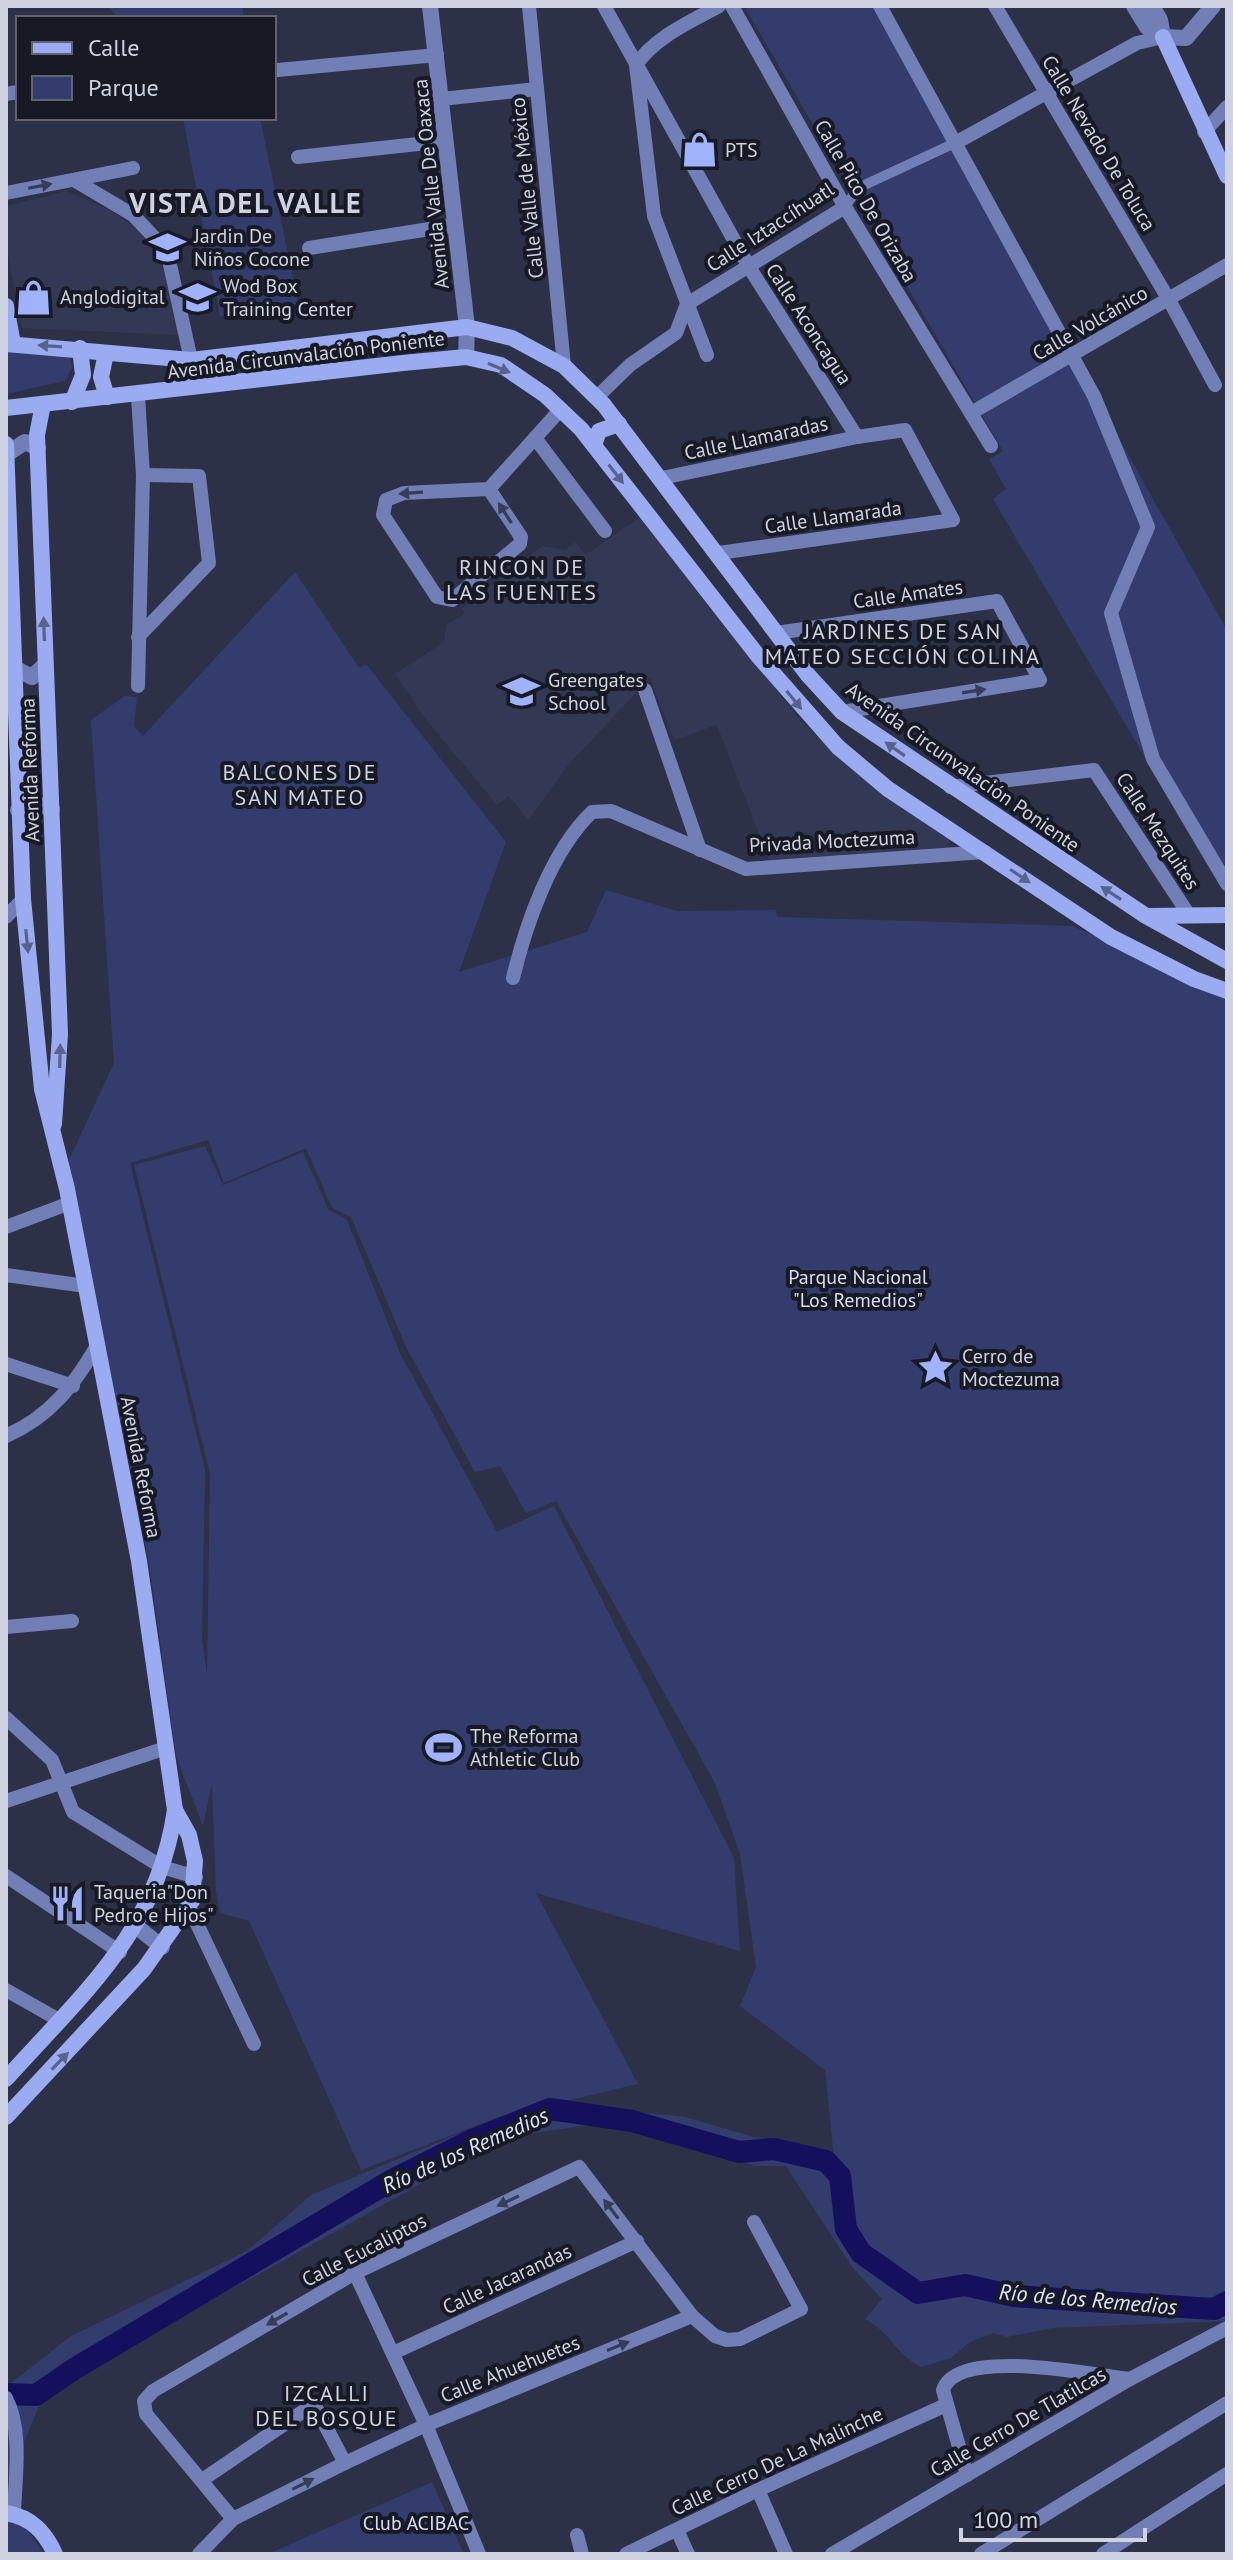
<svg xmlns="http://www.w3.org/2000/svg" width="1233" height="2560" viewBox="0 0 1233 2560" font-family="'PT Sans',sans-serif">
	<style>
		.built { fill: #333955 }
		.green { fill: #333c6d }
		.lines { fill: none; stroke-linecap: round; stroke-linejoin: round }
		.river { stroke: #14105d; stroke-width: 22 }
		.pedestrian { stroke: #727fb6; stroke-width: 10 }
		.minor { stroke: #727fb6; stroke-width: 14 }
		.tertiary { stroke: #727fb6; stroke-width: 16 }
		.secondary { stroke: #9babf2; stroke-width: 16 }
		.oneway { fill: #373d57 }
		.oneway2 { fill: #59628b }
		.labels { text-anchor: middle; stroke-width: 8; stroke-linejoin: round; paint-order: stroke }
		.street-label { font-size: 20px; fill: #cfd3e1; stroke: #171a24 }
		.poi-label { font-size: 20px; fill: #cfd3e1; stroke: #171a24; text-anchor: start }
		.park-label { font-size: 20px; fill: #d8def5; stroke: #171a24 }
		.neighbourhood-label { font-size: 22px; letter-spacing: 2px; fill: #cfd3e1; stroke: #171a24 }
		.water-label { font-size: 22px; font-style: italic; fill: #dde3fa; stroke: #171a24 }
		.district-label { font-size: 28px; font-weight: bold; letter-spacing: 2px; fill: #cfd3e1; stroke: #171a24 }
	</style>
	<rect width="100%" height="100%" fill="#2c3147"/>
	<g class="built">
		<polygon points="66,191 112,211 146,237 165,273 179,335 21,328 6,241 6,206"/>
		<polygon points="643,515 798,718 851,769 950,838 948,850 769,860 717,725 674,740 650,678 570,763 528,820 509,796 497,805 424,717 395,674 444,642 446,625 465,614 462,608 542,546 565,550 576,542 586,555"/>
	</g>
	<g class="green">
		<polygon points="107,6 242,6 244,18 119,18"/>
		<polygon points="744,6 875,6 1227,630 1227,897 993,499 1006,489 989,459 1003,451"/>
		<polygon points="183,118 260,118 300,312 262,318 220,316"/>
		<polygon points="6,347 69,353 72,368 65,381 6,394"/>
		<path d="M 295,572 L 359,668 L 366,664 L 506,842 L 459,972 L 587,932 L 606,890 L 677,911 L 776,910 L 777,917 L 1073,926 L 1227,995 L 1227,2321 L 1053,2328 L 1007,2337 L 993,2333 L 970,2342 L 951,2358 L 921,2367 C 894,2353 892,2334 865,2319 L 882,2299 L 852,2267 L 786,2166 L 754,2166 L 708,2150 L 597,2124 L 505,2137 L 124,2349 L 40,2404 L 6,2485 L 6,2387 L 71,2336 L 247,2251 L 311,2195 L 458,2134 L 558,2104 L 685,2117 L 754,2137 L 796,2145 L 835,2168 L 825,2070 L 740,2006 L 756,1967 L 740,1854 L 715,1783 L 556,1501 L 526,1513 L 500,1466 L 475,1472 L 407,1349 L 351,1217 L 332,1208 L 306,1148 L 224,1183 L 208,1140 L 130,1163 L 205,1470 L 202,1639 L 207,1675 L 210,1473 L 134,1165 L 205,1146 L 223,1185 L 303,1152 L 328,1209 L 347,1220 L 399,1351 L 497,1532 L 554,1506 L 734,1858 L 740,1951 L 536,1893 L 638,2084 L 501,2116 L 361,2170 L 249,1921 L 220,1913 L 216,1892 L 212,1783 L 203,1826 L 176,1756 L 149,1563 L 68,1162 L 114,1063 L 91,720 L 125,696 L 137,697 L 134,726 L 143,736 Z"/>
		<polygon points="432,2482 464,2554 268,2554"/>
		<polygon points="6,2500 42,2551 42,2554 6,2554"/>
	</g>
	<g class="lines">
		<polyline class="river" points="6,2394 36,2395 74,2369 392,2180 470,2141 550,2109 632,2121 739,2152 774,2149 826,2161 840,2176 846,2229 861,2253 918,2293 965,2285 1014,2296 1214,2309 1227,2302"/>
		<polyline class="pedestrian" points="845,207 858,188 957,142"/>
		<g class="minor">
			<polyline points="529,6 564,366"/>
			<polyline points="604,6 749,267 857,437"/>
			<polyline points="732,6 845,207 991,446"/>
			<polyline points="880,6 1094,396 1148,527 1111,613 1153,759 1227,884"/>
			<polyline points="995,6 1169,300 1215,385"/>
			<polyline points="278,70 437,55"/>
			<polyline points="6,94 18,92"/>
			<polyline points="441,99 537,89"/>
			<polyline points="1204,132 1227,107"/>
			<polyline points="957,142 1137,43 1163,37"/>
			<polyline points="298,157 446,141"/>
			<polyline points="74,180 133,215 167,251 191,360"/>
			<polyline points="6,193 133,168"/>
			<polyline points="309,248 455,225"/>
			<path d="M 707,355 L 654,216 L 636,65 C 655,37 690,22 719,6"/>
			<polyline points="597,397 630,365 676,333 687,304 845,207"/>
			<polyline points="971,413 1227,265"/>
			<polyline points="535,438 605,531"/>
			<polyline points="662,478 857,437 905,430 953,520 719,553"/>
			<polyline points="489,489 521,537 520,544 452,600 437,597 383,515 386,500 404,493 489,489 561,409"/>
			<polyline points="776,633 997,601 1040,680 842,712"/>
			<polyline points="138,637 209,563 199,476 143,475"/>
			<polyline points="138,686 143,475 138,396"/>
			<polyline points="645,690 700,850"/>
			<polyline points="950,787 1094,770 1189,915"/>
			<polyline points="6,917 23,899"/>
			<path d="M 513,978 C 526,924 551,851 592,812 L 611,811 L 746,869 L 985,852"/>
			<polyline points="6,1227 70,1203"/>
			<polyline points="6,1275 86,1286"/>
			<polyline points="6,1364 73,1386"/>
			<path d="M 6,1436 C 51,1416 74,1385 98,1344"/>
			<polyline points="6,1627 72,1621"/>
			<polyline points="6,1718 52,1760 73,1812 162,1867 196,1877"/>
			<polyline points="6,1801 166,1748"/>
			<polyline points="6,1876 120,1952"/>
			<polyline points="189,1907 254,2044"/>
			<polyline points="6,1990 59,2020"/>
			<polyline points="355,2273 426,2425 479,2554"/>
			<polyline points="393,2353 637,2241"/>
			<path d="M 6,2398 C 23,2431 15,2479 14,2514"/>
			<path d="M 967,2475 L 943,2390 C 957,2346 1093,2375 1130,2379"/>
			<polyline points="202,2480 314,2404 345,2463"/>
			<polyline points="758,2490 786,2554"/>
			<polyline points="233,2519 146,2414 144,2401 153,2391 355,2273 579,2167 692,2316 715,2336 727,2340 740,2339 801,2309 754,2222"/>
			<polyline points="677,2530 688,2554"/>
			<polyline points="577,2535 582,2554"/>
			<polyline points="199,2554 233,2519 345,2463 426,2425 692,2316"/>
			<polyline points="626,2554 758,2490 946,2405"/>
			<polyline points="832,2554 1130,2379 1227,2328"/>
			<polyline points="981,2554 1227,2403"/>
			<polyline points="1103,2554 1227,2474"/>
		</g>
		<g class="tertiary">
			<polyline points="430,6 467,327 466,357"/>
			<polyline points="1134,6 1147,27 1163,37"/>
			<polyline points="1152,6 1160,20 1163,37"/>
			<polyline points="1163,37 1186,38 1213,6"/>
			<polyline points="7,454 25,442 38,448"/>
			<polyline points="16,669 32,677 45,665"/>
			<polyline points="18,810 36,804 52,809"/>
			<polyline points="137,1927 162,1947"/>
		</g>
		<g class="secondary">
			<polyline points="1163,37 1227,176"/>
			<polyline points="6,306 13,344"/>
			<polyline points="6,344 191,360 467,327 512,338 564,366 604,405 807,674 842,712 1146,916 1227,961"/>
			<polyline points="106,353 101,377 107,397"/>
			<polyline points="72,402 83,375 80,348"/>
			<polyline points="43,404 37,435 60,1034 54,1124"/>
			<polyline points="6,408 403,363 466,357 501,365 545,395 581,429 759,657 838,747 888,789 1111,937 1194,979 1227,991"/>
			<path d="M 6,444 L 23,899 L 42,1089 L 67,1189 L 139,1561 L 175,1810 C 157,1932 84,1992 6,2079"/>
			<polyline points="594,445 599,431 619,424"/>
			<polyline points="1149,916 1227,915"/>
			<polyline points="6,2117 144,1969 192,1901 195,1861 189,1835 175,1810"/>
			<path d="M 6,2513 C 31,2517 45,2532 55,2554"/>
		</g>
	</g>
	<defs><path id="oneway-solid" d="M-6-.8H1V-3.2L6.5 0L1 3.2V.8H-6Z" transform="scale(2)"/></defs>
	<g class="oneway">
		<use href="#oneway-solid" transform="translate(40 186) rotate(-11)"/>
		<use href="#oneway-solid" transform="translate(411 493) rotate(176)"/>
		<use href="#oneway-solid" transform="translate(505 513) rotate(-123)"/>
		<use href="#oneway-solid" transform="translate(974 691) rotate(-9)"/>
		<use href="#oneway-solid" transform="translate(508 2201) rotate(155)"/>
		<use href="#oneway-solid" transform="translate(611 2209) rotate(-128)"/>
		<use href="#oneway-solid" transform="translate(277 2319) rotate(150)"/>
		<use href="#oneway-solid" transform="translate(618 2346) rotate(-22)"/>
		<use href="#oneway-solid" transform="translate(303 2484) rotate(-27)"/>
	</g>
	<g class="oneway2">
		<use href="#oneway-solid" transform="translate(50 346) rotate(-176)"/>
		<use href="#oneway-solid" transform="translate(499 368) rotate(23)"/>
		<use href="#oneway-solid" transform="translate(616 474) rotate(52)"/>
		<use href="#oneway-solid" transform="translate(44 629) rotate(-92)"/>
		<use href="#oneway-solid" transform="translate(794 700) rotate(51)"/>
		<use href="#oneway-solid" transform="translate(895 749) rotate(-145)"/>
		<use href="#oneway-solid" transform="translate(1020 876) rotate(34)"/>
		<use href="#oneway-solid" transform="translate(1111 893) rotate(-147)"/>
		<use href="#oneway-solid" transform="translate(27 941) rotate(84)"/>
		<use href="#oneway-solid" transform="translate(60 1056) rotate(-89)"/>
		<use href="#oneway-solid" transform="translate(60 2061) rotate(-46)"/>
	</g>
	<defs>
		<symbol id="shop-bare" viewBox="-9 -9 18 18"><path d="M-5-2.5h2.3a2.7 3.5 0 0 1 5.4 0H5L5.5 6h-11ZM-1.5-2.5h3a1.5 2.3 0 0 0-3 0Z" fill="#a1b2fd" stroke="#171a24" stroke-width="2.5" paint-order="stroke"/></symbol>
		<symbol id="school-bare" viewBox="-9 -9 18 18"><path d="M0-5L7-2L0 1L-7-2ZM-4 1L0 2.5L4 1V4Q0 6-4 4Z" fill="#a1b2fd" stroke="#171a24" stroke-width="2.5" paint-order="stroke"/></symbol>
		<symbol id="sight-bare" viewBox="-9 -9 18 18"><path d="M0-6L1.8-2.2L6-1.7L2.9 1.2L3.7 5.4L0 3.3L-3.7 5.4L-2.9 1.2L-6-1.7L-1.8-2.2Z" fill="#a1b2fd" stroke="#171a24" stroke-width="2.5" paint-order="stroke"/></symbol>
		<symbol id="stadium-bare" viewBox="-9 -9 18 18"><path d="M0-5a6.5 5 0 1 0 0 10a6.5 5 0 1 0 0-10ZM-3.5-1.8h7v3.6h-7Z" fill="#a1b2fd" stroke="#171a24" stroke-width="2.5" paint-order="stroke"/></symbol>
		<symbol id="restaurant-bare" viewBox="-9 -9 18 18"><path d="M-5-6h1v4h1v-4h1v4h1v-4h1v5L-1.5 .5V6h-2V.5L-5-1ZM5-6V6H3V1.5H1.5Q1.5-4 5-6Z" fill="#a1b2fd" stroke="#171a24" stroke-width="2.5" paint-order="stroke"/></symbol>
	</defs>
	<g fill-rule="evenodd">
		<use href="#shop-bare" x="674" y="124" width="51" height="51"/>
		<use href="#school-bare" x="142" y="222" width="51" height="51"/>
		<use href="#shop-bare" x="8" y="272" width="51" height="51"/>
		<use href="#school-bare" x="172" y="272" width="51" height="51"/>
		<use href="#school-bare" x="496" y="666" width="51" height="51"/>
		<use href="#sight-bare" x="910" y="1342" width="51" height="51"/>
		<use href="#stadium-bare" x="418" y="1722" width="51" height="51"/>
		<use href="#restaurant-bare" x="42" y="1878" width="51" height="51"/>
	</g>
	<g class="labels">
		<g class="street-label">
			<text transform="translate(1099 143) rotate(59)" y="7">Calle Nevado De Toluca</text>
			<text transform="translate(431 184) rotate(-96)" y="7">Avenida Valle De Oaxaca</text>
			<text transform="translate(527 188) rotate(-96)" y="7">Calle Valle de México</text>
			<text transform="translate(866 201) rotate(60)" y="7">Calle Pico De Orizaba</text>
			<text transform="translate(770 227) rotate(-33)" y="7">Calle Iztaccíhuatl</text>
			<text transform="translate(1090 323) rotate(-30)" y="7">Calle Volcánico</text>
			<text transform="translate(809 324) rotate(57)" y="7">Calle Aconcagua</text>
			<text transform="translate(306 355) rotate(-7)" y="7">Avenida Circunvalación Poniente</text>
			<text transform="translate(756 438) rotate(-12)" y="7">Calle Llamaradas</text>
			<text transform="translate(833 517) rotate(-8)" y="7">Calle Llamarada</text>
			<text transform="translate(908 594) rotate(-8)" y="7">Calle Amates</text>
			<text transform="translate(963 767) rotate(35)" y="7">Avenida Circunvalación Poniente</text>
			<text transform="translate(30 770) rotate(-92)" y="7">Avenida Reforma</text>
			<text transform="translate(1158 831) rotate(57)" y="7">Calle Mezquites</text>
			<text transform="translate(832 841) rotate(-3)" y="7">Privada Moctezuma</text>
			<text transform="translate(141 1467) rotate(79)" y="7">Avenida Reforma</text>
			<text transform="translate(364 2250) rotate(-27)" y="7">Calle Eucaliptos</text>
			<text transform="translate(507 2279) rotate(-25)" y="7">Calle Jacarandas</text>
			<text transform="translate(510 2369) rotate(-22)" y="7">Calle Ahuehuetes</text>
			<text transform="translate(1018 2422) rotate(-30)" y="7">Calle Cerro De Tlatilcas</text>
			<text transform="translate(777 2461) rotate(-25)" y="7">Calle Cerro De La Malinche</text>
		</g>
		<g class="poi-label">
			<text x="725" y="157">PTS</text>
			<text x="194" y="243">Jardin De<tspan x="194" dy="23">Niños Cocone</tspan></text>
			<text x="223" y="293">Wod Box<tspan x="223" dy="23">Training Center</tspan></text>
			<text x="60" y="304">Anglodigital</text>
			<text x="548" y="687">Greengates<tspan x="548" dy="23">School</tspan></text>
			<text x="962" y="1363">Cerro de<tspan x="962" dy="23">Moctezuma</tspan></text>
			<text x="470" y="1743">The Reforma<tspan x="470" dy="23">Athletic Club</tspan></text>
			<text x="94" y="1899">Taqueria"Don<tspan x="94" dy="23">Pedro e Hijos"</tspan></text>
		</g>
		<g class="park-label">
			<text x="858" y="1284">Parque Nacional<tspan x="858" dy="23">"Los Remedios"</tspan></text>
			<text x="416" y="2530">Club ACIBAC</text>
		</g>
		<g class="neighbourhood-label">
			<text x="522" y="575">RINCON DE<tspan x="522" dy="25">LAS FUENTES</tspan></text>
			<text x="903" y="639">JARDINES DE SAN<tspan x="903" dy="25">MATEO SECCIÓN COLINA</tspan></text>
			<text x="300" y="780">BALCONES DE<tspan x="300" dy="25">SAN MATEO</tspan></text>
			<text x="327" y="2401">IZCALLI<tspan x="327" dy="25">DEL BOSQUE</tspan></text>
		</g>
		<g class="water-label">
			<text transform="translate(465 2150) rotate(-24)" y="8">Río de los Remedios</text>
			<text transform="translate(1088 2299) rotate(5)" y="8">Río de los Remedios</text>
		</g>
		<g class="district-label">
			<text x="246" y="213">VISTA DEL VALLE</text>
		</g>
	</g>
	<rect width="1233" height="2560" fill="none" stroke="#cfd3e1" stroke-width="16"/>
	<rect x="16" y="16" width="260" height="104" fill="#171a24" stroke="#616470" stroke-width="2"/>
	<rect x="32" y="42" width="40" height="12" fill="#9babf2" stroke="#616470" stroke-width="2"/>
	<text x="88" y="56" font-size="24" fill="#cfd3e1">Calle</text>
	<rect x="32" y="76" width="40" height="24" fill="#333c6d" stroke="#616470" stroke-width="2"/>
	<text x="88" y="96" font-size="24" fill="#cfd3e1">Parque</text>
	<path d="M961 2528v12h184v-12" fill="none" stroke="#cfd3e1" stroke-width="4"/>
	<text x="973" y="2528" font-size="24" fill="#cfd3e1" stroke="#171a24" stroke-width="6" paint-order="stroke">100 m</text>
</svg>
